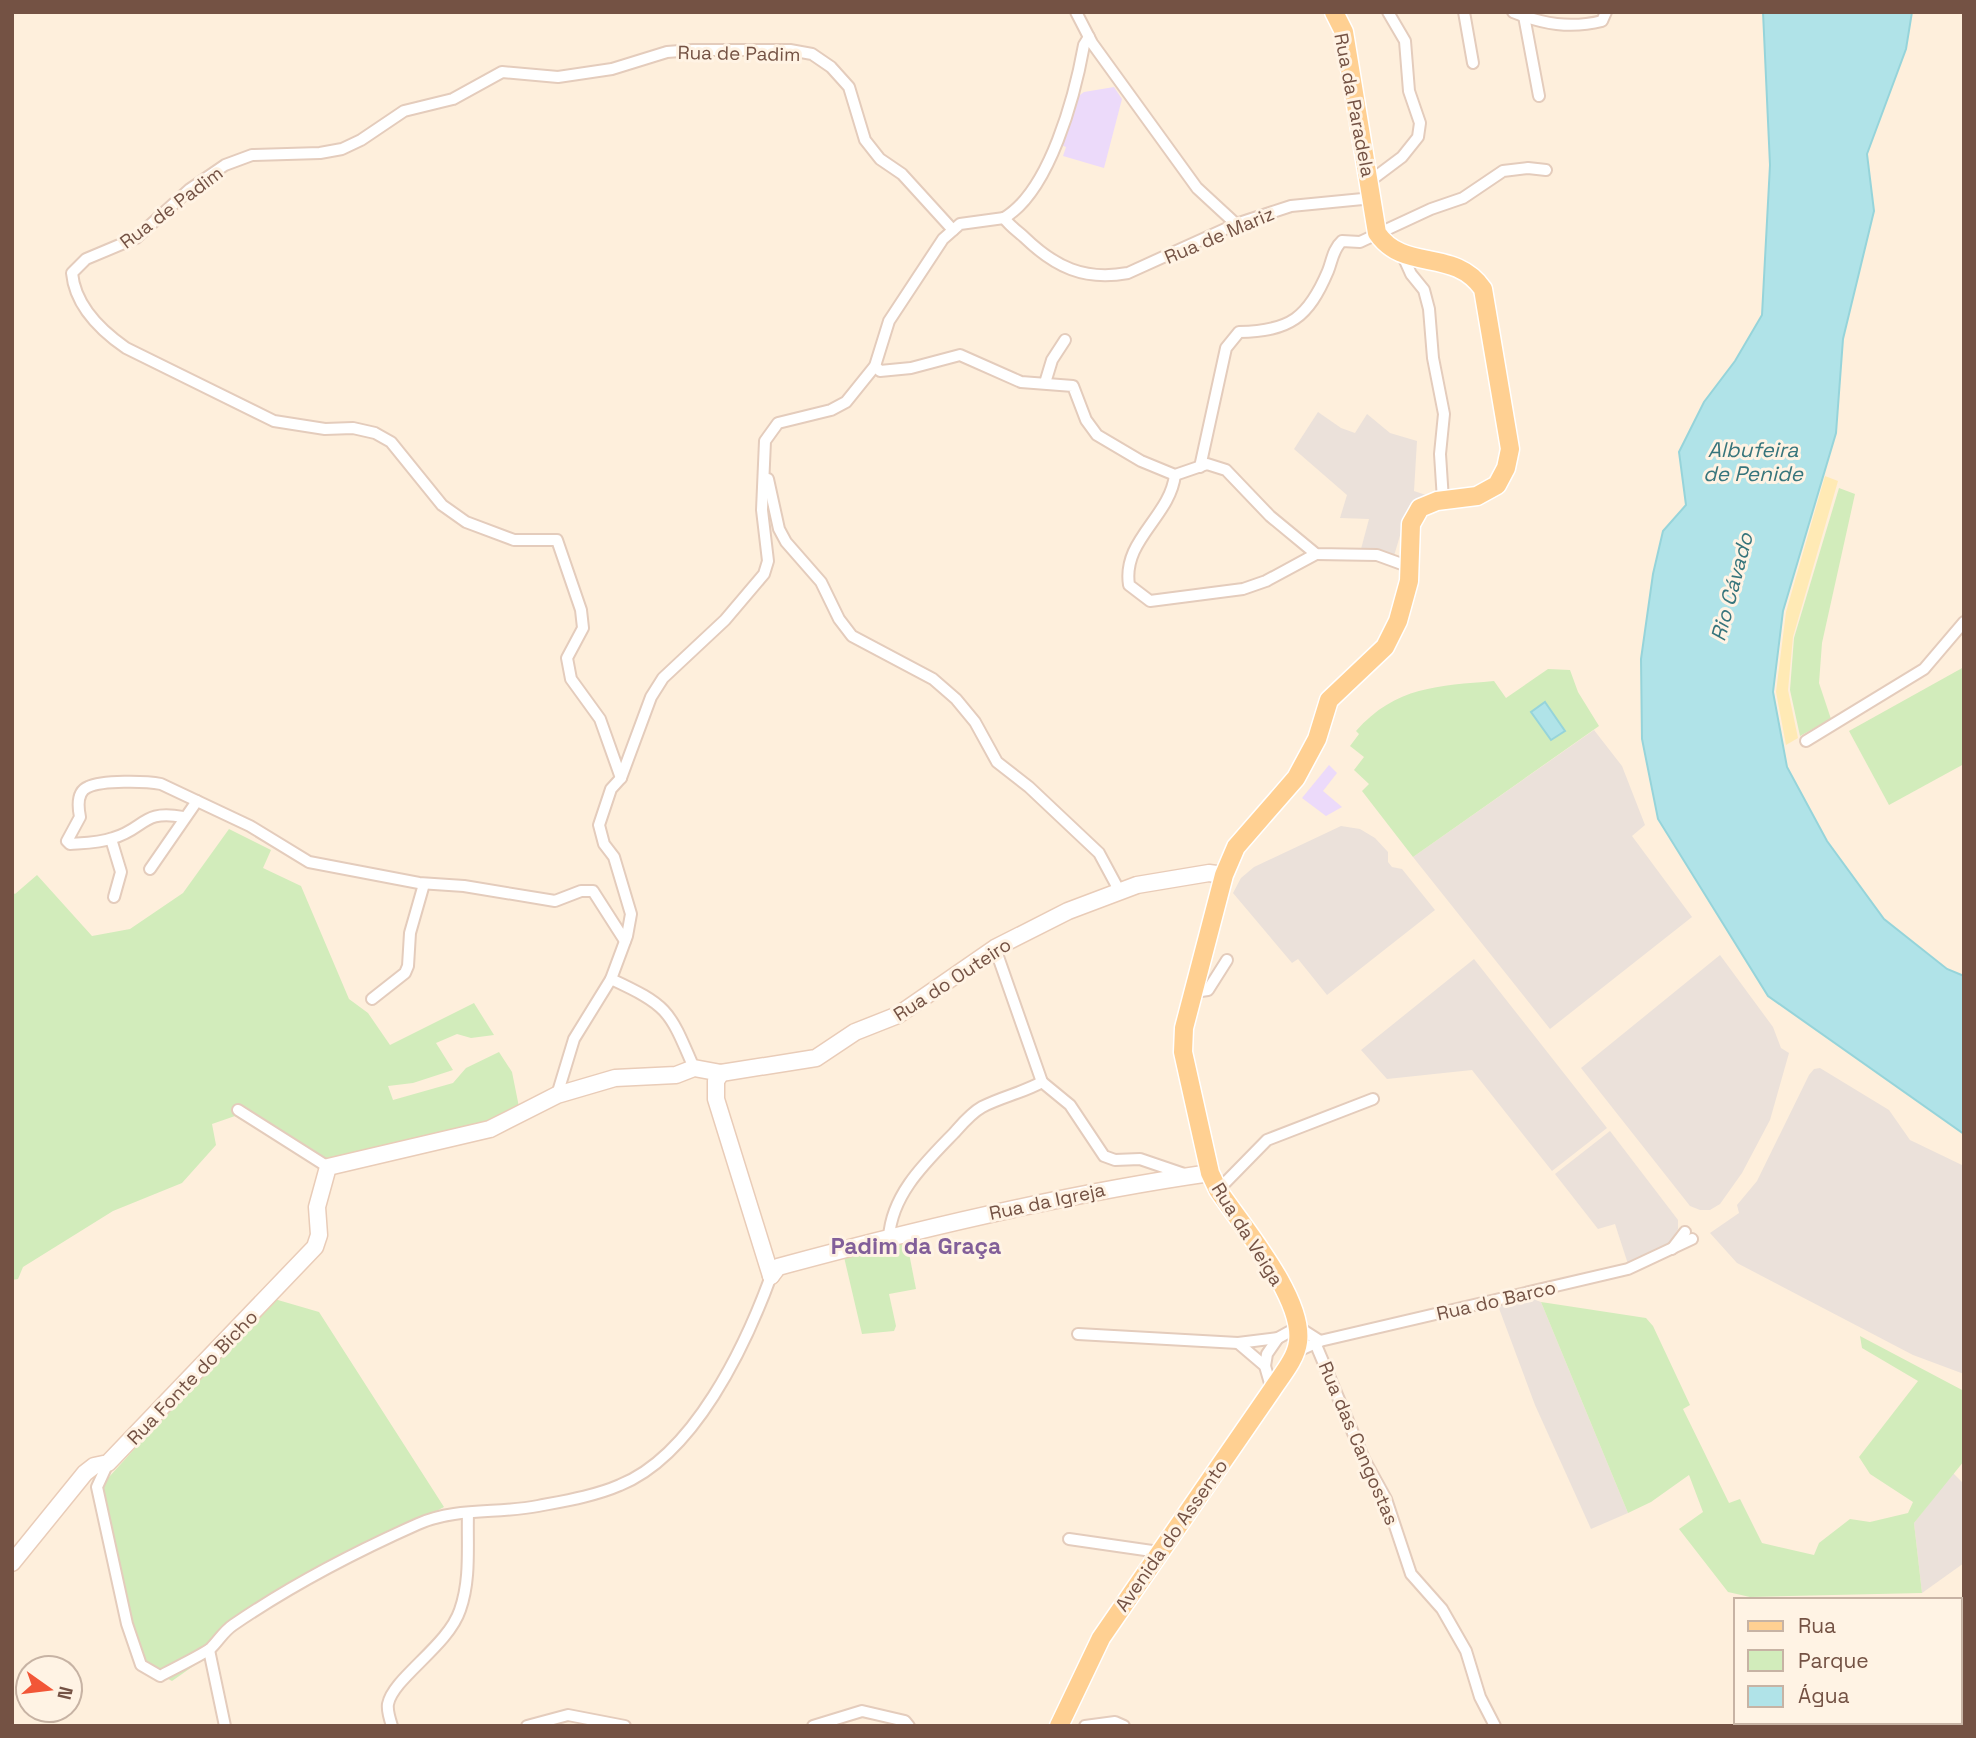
<svg xmlns="http://www.w3.org/2000/svg" width="1976" height="1738" viewBox="0 0 1976 1738" font-family="'Space Grotesk',sans-serif">
	<style>
		.industrial { fill: #ebe1da }
		.education { fill: #ecdafa }
		.green { fill: #d2ecbb }
		.sand { fill: #ffeab5 }
		.water { fill: #b0e3e8; stroke: #96d4da; stroke-width: 2 }
		.lines { fill: none; stroke-linecap: round; stroke-linejoin: round }
		.street-casing { stroke: #e4ccbc; stroke-width: 14 }
		.secondary-casing { stroke: #e9ccb8; stroke-width: 19 }
		.primary-casing { stroke: #fff; stroke-width: 21 }
		.street { stroke: #fff; stroke-width: 10 }
		.secondary { stroke: #fff; stroke-width: 16 }
		.primary { stroke: #ffd092; stroke-width: 18 }
		.labels { text-anchor: middle; stroke-width: 6; stroke-linejoin: round; paint-order: stroke }
		.street-label { font-size: 19px; fill: #745244; stroke: #fff3e4 }
		.water-label { font-size: 21px; font-style: italic; fill: #37757c; stroke: #fff3e4 }
		.quarter-label { font-size: 23px; font-weight: bold; fill: #825f99; stroke: #fff3e4 }
	</style>
	<rect width="100%" height="100%" fill="#feefdc"/>
	<g class="industrial">
		<polygon points="1318,412 1341,428 1355,433 1367,414 1390,433 1417,441 1414,491 1432,497 1401,532 1394,556 1361,549 1369,519 1340,518 1347,495 1294,449"/>
		<polygon points="1594,730 1622,766 1645,825 1632,836 1692,917 1550,1029 1413,857"/>
		<polygon points="1341,826 1360,829 1375,838 1388,852 1388,862 1392,867 1402,869 1435,910 1327,995 1298,959 1292,963 1233,893 1241,878 1254,867"/>
		<polygon points="1720,955 1773,1027 1781,1048 1789,1053 1770,1120 1742,1173 1720,1204 1710,1210 1700,1210 1690,1206 1581,1068"/>
		<polygon points="1474,959 1607,1128 1552,1171 1472,1070 1387,1079 1361,1050"/>
		<polygon points="1820,1068 1889,1110 1910,1140 1964,1166 1964,1374 1913,1355 1737,1263 1710,1233 1739,1213 1737,1205 1757,1181 1809,1075 1814,1069"/>
		<polygon points="1610,1131 1678,1220 1678,1229 1669,1244 1628,1264 1615,1224 1598,1229 1555,1174"/>
		<polygon points="1525,1296 1541,1302 1628,1513 1591,1529 1535,1405 1497,1303"/>
		<polygon points="1953,1473 1964,1484 1964,1563 1922,1593 1914,1523"/>
	</g>
	<g class="education">
		<polygon points="1114,87 1122,99 1104,168 1063,156 1066,147 1061,145 1076,98 1084,92"/>
		<polygon points="1329,765 1337,773 1323,791 1342,807 1326,816 1302,798"/>
	</g>
	<g class="green">
		<polygon points="1839,488 1855,494 1822,643 1819,683 1831,719 1800,736 1790,690 1794,638"/>
		<polygon points="1964,667 1964,764 1889,805 1849,731"/>
		<path d="M 1548,669 L 1570,670 L 1578,692 L 1599,726 L 1413,857 L 1362,791 L 1369,784 L 1354,770 L 1364,757 L 1350,746 L 1359,734 L 1356,731 C 1396,686 1438,686 1494,681 L 1506,698 Z"/>
		<polygon points="229,829 271,850 263,868 301,886 349,999 368,1013 390,1045 474,1003 494,1035 471,1038 457,1034 436,1043 453,1070 413,1083 388,1086 393,1100 453,1083 466,1068 499,1052 512,1072 519,1107 493,1121 330,1163 300,1156 235,1116 212,1124 216,1145 182,1183 113,1211 23,1267 18,1279 12,1280 12,892 15,894 37,875 92,936 130,929 183,893"/>
		<polygon points="907,1243 916,1289 889,1294 896,1326 894,1331 862,1334 844,1257"/>
		<path d="M 271,1298 L 319,1312 L 444,1507 L 235,1617 C 220,1630 204,1640 202,1660 L 172,1681 L 141,1665 L 97,1487 L 108,1463 L 109,1477 Z"/>
		<polygon points="1541,1302 1646,1318 1653,1326 1690,1405 1683,1409 1729,1503 1740,1499 1762,1543 1814,1555 1819,1543 1850,1519 1870,1522 1908,1513 1913,1502 1870,1474 1859,1457 1918,1381 1862,1348 1860,1336 1964,1391 1964,1461 1914,1523 1922,1593 1750,1597 1728,1592 1679,1529 1703,1512 1689,1475 1651,1502 1628,1513"/>
	</g>
	<polygon class="sand" points="1825,476 1838,481 1793,637 1788,690 1798,738 1786,745 1776,692 1786,612"/>
	<g class="water">
		<polygon points="1763,12 1912,12 1906,49 1867,154 1874,211 1843,339 1836,433 1783,611 1773,692 1787,767 1827,841 1884,919 1947,969 1964,976 1964,1134 1768,996 1658,819 1642,739 1641,659 1653,574 1663,531 1686,505 1679,452 1704,402 1735,361 1762,315 1770,165"/>
		<polygon points="1545,702 1565,731 1551,740 1531,712"/>
	</g>
	<g class="lines">
		<defs>
			<g id="street">
				<polyline points="1076,12 1092,43 1197,188 1236,224"/>
				<polyline points="1464,12 1473,63"/>
				<path d="M 1513,12 C 1543,24 1570,29 1602,21 L 1606,12"/>
				<polyline points="1524,16 1539,96"/>
				<polyline points="1370,181 1402,157 1418,137 1420,123 1409,91 1405,41 1388,12"/>
				<path d="M 1004,218 C 1010,226 1016,230 1024,237 C 1055,267 1084,281 1128,273 L 1236,224 L 1291,206 L 1373,198"/>
				<path d="M 1004,218 C 1050,191 1075,95 1084,45 L 1089,37"/>
				<polyline points="1402,254 1411,274 1424,290 1429,309 1433,358 1444,414 1440,454 1443,500"/>
				<polyline points="875,366 880,371 911,368 960,355 1021,382 1073,386 1086,420 1097,435 1141,461 1175,475 1207,464 1226,470 1270,516 1316,554 1377,555 1410,567"/>
				<polyline points="1045,383 1052,360 1065,340"/>
				<path d="M 1200,467 L 1226,348 L 1239,332 C 1290,331 1308,318 1328,271 C 1332,261 1333,249 1342,241 L 1360,242 L 1431,209 L 1463,198 L 1503,171 L 1528,168 L 1546,170"/>
				<path d="M 1175,475 C 1170,517 1122,540 1129,585 L 1150,601 L 1243,589 L 1266,581 L 1316,554"/>
				<polyline points="768,479 779,529 786,542 821,582 839,619 852,636 933,679 956,699 975,722 997,762 1029,787 1099,853 1120,892"/>
				<polyline points="1806,741 1924,669 1964,622"/>
				<path d="M 621,778 L 600,719 L 571,679 L 567,658 L 583,628 L 581,610 L 557,540 L 514,540 L 466,522 L 442,505 L 391,442 L 375,433 L 353,428 L 325,429 L 274,421 L 126,348 C 100,330 75,305 72,273 L 86,259 L 136,238 L 190,189 L 225,165 L 252,155 L 320,153 L 342,149 L 361,140 L 404,111 L 453,99 L 502,72 L 558,77 L 612,69 L 667,52 L 693,50 L 790,50 L 812,54 L 831,67 L 849,87 L 865,140 L 880,159 L 902,174 L 953,230"/>
				<path d="M 183,817 C 142,809 145,829 113,838 C 99,843 84,843 70,844 L 67,841 L 80,817 C 78,807 76,792 88,787 C 102,780 146,781 161,784 L 250,826 L 309,862 L 419,883 L 464,886 L 555,901 L 581,891 L 593,891 L 625,941"/>
				<polyline points="111,839 121,872 114,897"/>
				<polyline points="150,869 197,801"/>
				<polyline points="995,948 1042,1082"/>
				<path d="M 611,979 C 669,1006 669,1010 694,1068"/>
				<polyline points="1194,992 1208,990 1227,960"/>
				<polyline points="372,999 405,973 408,966 410,933 424,884"/>
				<polyline points="557,1095 574,1039 611,979 627,936 631,914 614,857 604,844 599,825 611,789 621,778 651,697 663,678 725,620 764,574 768,561 762,510 765,441 778,423 831,410 846,402 875,366 889,321 943,239 960,224 1004,218"/>
				<polyline points="238,1110 328,1167"/>
				<polyline points="1218,1190 1267,1140 1373,1099"/>
				<path d="M 889,1237 C 892,1194 925,1163 954,1133 C 962,1124 971,1113 982,1107 C 1001,1097 1022,1093 1042,1082 L 1070,1105 L 1104,1156 L 1115,1160 L 1140,1159 L 1187,1175"/>
				<polyline points="1672,1249 1685,1232"/>
				<polyline points="1078,1334 1238,1343 1278,1338 1298,1327 1320,1341"/>
				<polyline points="1238,1343 1265,1366 1272,1390"/>
				<polyline points="1316,1345 1364,1459 1386,1499 1411,1574 1442,1609 1466,1651 1480,1697 1495,1726"/>
				<polyline points="1296,1352 1320,1341 1628,1269 1692,1239"/>
				<polyline points="1265,1366 1267,1354 1278,1338"/>
				<path d="M 108,1463 L 97,1487 L 127,1624 L 141,1665 L 160,1676 C 171,1670 204,1654 211,1648 C 218,1641 224,1631 233,1625 C 290,1586 355,1552 418,1524 C 456,1507 498,1514 538,1506 C 564,1501 595,1496 620,1485 C 694,1455 745,1347 771,1276"/>
				<polyline points="1069,1539 1159,1552"/>
				<polyline points="209,1650 225,1726"/>
				<path d="M 392,1726 C 390,1720 387,1710 388,1704 C 393,1678 448,1646 460,1610 C 471,1579 467,1545 468,1513"/>
				<polyline points="527,1726 568,1715 625,1726"/>
				<polyline points="813,1726 862,1711 905,1721 909,1726"/>
				<polyline points="1085,1726 1115,1722 1124,1726"/>
			</g>
			<g id="secondary">
				<polyline points="721,1073 716,1081 716,1099 771,1276"/>
				<path d="M 771,1276 L 778,1267 C 921,1228 1064,1194 1210,1173"/>
				<polyline points="12,1563 85,1473 94,1466 108,1463 315,1247 319,1235 317,1207 328,1167 490,1129 557,1095 615,1078 676,1075 694,1068 721,1073 816,1058 855,1032 898,1015 995,948 1068,911 1137,885 1209,873 1224,875"/>
			</g>
			<path id="primary" d="M 1059,1726 L 1101,1638 L 1272,1390 C 1281,1376 1296,1359 1298,1342 C 1304,1298 1242,1226 1218,1190 L 1210,1173 L 1183,1052 L 1184,1028 L 1224,875 L 1236,847 L 1296,778 L 1317,739 L 1329,700 L 1385,647 L 1398,621 L 1409,581 L 1411,524 L 1420,508 L 1437,501 L 1477,496 L 1497,485 L 1506,468 L 1510,449 L 1483,289 C 1454,247 1404,273 1377,233 L 1344,32 L 1334,12"/>
		</defs>
		<use href="#street" class="street-casing"/>
		<use href="#secondary" class="secondary-casing"/>
		<use href="#primary" class="primary-casing"/>
		<use href="#street" class="street"/>
		<use href="#secondary" class="secondary"/>
		<use href="#primary" class="primary"/>
	</g>
	<g class="labels">
		<g class="street-label">
			<text transform="translate(739 53) rotate(1)" y="7">Rua de Padim</text>
			<text transform="translate(1355 105) rotate(79)" y="7">Rua da Paradela</text>
			<text transform="translate(171 207) rotate(-37)" y="7">Rua de Padim</text>
			<text transform="translate(1219 235) rotate(-23)" y="7">Rua de Mariz</text>
			<text transform="translate(952 979) rotate(-33)" y="7">Rua do Outeiro</text>
			<text transform="translate(1047 1201) rotate(-12)" y="7">Rua da Igreja</text>
			<text transform="translate(1248 1234) rotate(58)" y="7">Rua da Veiga</text>
			<text transform="translate(1496 1300) rotate(-13)" y="7">Rua do Barco</text>
			<text transform="translate(192 1377) rotate(-46)" y="7">Rua Fonte do Bicho</text>
			<text transform="translate(1359 1443) rotate(67)" y="7">Rua das Cangostas</text>
			<text transform="translate(1171 1535) rotate(-55)" y="7">Avenida do Assento</text>
		</g>
		<g class="water-label">
			<text x="1753" y="457">Albufeira<tspan x="1753" dy="24">de Penide</tspan></text>
			<text transform="translate(1732 587) rotate(-75)" y="7">Rio Cávado</text>
		</g>
		<g class="quarter-label">
			<text x="916" y="1254">Padim da Graça</text>
		</g>
	</g>
	<rect width="1976" height="1738" fill="none" stroke="#745244" stroke-width="28"/>
	<rect x="1734" y="1598" width="228" height="126" fill="#fff3e4" stroke="#c7b3a4" stroke-width="2"/>
	<rect x="1748" y="1621" width="35" height="10" fill="#ffd092" stroke="#c7b3a4" stroke-width="2"/>
	<text x="1798" y="1633" font-size="21" fill="#745244">Rua</text>
	<rect x="1748" y="1650" width="35" height="21" fill="#d2ecbb" stroke="#c7b3a4" stroke-width="2"/>
	<text x="1798" y="1668" font-size="21" fill="#745244">Parque</text>
	<rect x="1748" y="1686" width="35" height="21" fill="#b0e3e8" stroke="#c7b3a4" stroke-width="2"/>
	<text x="1798" y="1703" font-size="21" fill="#745244">Água</text>
	<g transform="translate(49 1689) rotate(104)"><circle r="33" fill="#fff3e4" stroke="#c7b3a4" stroke-width="2"/>
	<path d="M0-5L12 26L0 18L-12 26Z" fill="#f25637"/>
	<text y="-10" font-size="19" font-weight="bold" text-anchor="middle" fill="#745244">N</text>
	</g>
</svg>
